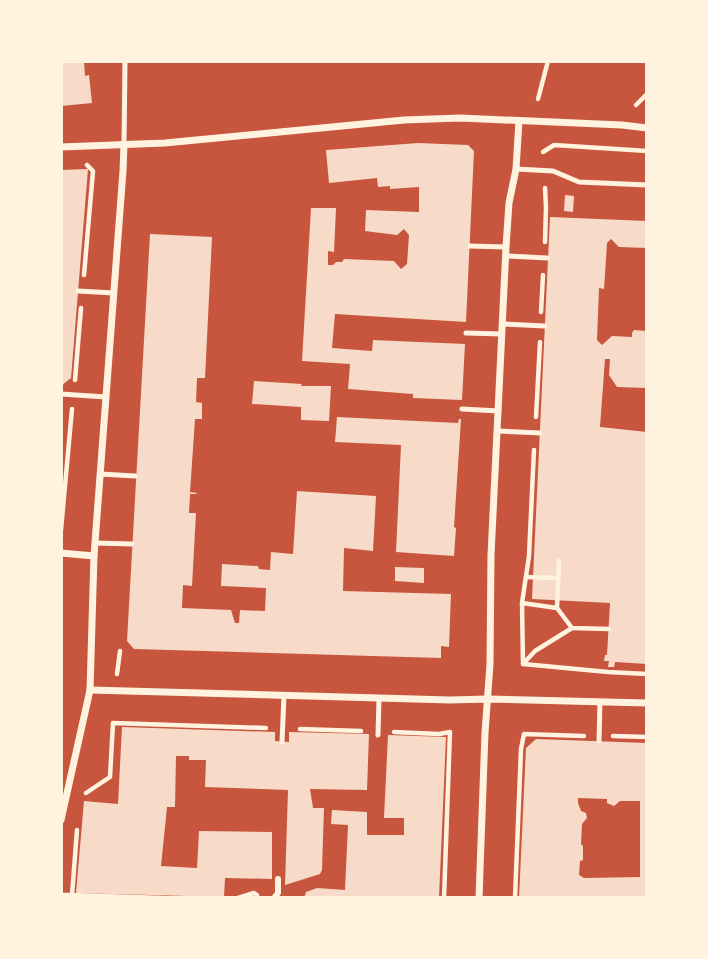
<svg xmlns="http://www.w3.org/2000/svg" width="708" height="959" viewBox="0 0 708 959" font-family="Figtree,sans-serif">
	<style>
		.building { fill: #f7dbc8; fill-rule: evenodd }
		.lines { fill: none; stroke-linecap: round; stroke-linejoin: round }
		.path { stroke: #fff3e0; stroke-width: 4.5 }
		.service { stroke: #fff3e0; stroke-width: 5 }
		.pedestrian { stroke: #fff3e0; stroke-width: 6 }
		.minor { stroke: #fff3e0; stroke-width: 7 }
	</style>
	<rect width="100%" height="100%" fill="#c8553d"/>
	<g class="building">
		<polygon points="61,61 84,61 85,76 89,75 92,103 61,106"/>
		<polygon points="418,143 468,145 474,151 466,322 335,314 332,348 372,351 373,340 465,344 462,400 413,398 413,394 348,389 350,364 302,361 311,208 336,208 334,252 328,251 328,265 333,265 336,262 342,262 344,259 394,261 401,269 407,264 409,235 404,229 397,235 365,231 366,210 419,212 419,187 390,189 390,186 378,187 377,178 329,183 326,150"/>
		<polygon points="88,169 71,378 61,386 61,170"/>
		<polygon points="565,195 574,196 573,212 564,211"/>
		<polygon points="550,217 647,221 647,248 619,247 611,239 607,243 604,289 599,288 597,340 602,345 612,336 632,337 632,333 634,330 647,331 647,388 617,387 609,375 610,359 605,359 600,427 647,432 647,664 615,662 614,667 608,667 609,661 604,661 605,655 607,655 610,603 532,599"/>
		<polygon points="150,234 212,237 205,378 197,378 196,402 202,403 202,419 195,419 190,492 197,493 196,494 190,494 189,513 196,513 192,586 183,585 182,608 231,610 235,623 239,623 240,610 265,611 266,588 221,586 222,564 258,566 259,569 270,570 271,552 293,554 297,491 376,496 373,551 344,548 343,591 451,594 449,647 441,646 441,658 134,649 127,641"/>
		<polygon points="254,381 302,384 301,386 331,386 329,421 301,420 301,407 252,404"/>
		<polygon points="337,417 458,423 459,419 461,419 454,527 456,528 454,556 396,552 401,445 335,442"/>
		<polygon points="395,567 424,568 424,583 395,581"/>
		<polygon points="122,727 275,732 275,741 289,742 289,732 369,734 367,790 310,789 313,808 324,808 322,870 320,874 285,885 288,790 205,787 206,760 189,760 189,756 176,756 175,807 167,807 161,866 197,868 199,831 272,832 272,879 225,878 224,897 76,893 84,801 118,804"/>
		<polygon points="388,735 446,737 439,898 304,898 306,892 317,888 345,890 348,825 331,824 332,810 367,812 367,835 404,835 404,818 384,818"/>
		<path d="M 536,739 L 647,743 L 647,898 L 519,898 L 526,748 ZM 578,798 L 607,799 L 607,803 L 614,806 L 620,801 L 640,801 L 640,877 L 584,878 L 579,875 L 580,861 L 583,860 L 583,846 L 581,844 L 582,824 L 587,818 L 586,813 L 581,811 L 578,803 Z"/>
	</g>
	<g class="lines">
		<g class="path">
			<polyline points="538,99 548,61"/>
			<polyline points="636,105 647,94"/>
			<polyline points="543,152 554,145 647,151"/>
			<polyline points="545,242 546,207 545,188"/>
			<polyline points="84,275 93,171 87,165"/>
			<polyline points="541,312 543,275"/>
			<polyline points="75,380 81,308"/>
			<polyline points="536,417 540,342"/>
			<polyline points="534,450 529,556 522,603 523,664 535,651 572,628"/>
			<polyline points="61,530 72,409"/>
			<polyline points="526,577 558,578"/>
			<polyline points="522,603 557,608 559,561"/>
			<polyline points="557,608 572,628 609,629"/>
			<polyline points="523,664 608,672 647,674"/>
			<polyline points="117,674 120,651"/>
			<polyline points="300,729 361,731"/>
			<polyline points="394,732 439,734 450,732 444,898"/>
			<polyline points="613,736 647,737"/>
			<polyline points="86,793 110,777 113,723 266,728"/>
			<polyline points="77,830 72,895 163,898"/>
			<polyline points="61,895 72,895 72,897"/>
			<polyline points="238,898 254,893 257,895"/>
			<polyline points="515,898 521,749 524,734 584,736"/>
		</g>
		<g class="service">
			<polyline points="124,144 125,61"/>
			<polyline points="516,169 553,171 579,182 647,185"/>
			<polyline points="470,246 506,247"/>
			<polyline points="506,256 547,258"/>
			<polyline points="78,291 114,293"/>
			<polyline points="503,324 545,326"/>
			<polyline points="466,333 502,334"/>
			<polyline points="61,394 106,397"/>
			<polyline points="462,409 499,411"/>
			<polyline points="497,431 540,433"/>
			<polyline points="100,474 135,476"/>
			<polyline points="95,543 132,544"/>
			<polyline points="378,735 379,698"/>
			<polyline points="599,741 600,702"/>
			<polyline points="282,742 284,695"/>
		</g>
		<polyline class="pedestrian" points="274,898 278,893 278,879"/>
		<g class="minor">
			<polyline points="61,147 165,143 404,120 460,118 622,125 647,128"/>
			<polyline points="61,553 94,556"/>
			<polyline points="90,690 450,700 488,699 647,703"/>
			<polyline points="61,820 90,690 94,556 123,171 124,144"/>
			<polyline points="479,898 485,733 490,664 491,555 506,247 509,203 516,169 519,121"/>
		</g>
	</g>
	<rect width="708" height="959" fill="none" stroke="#fff3e0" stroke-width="126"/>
</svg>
